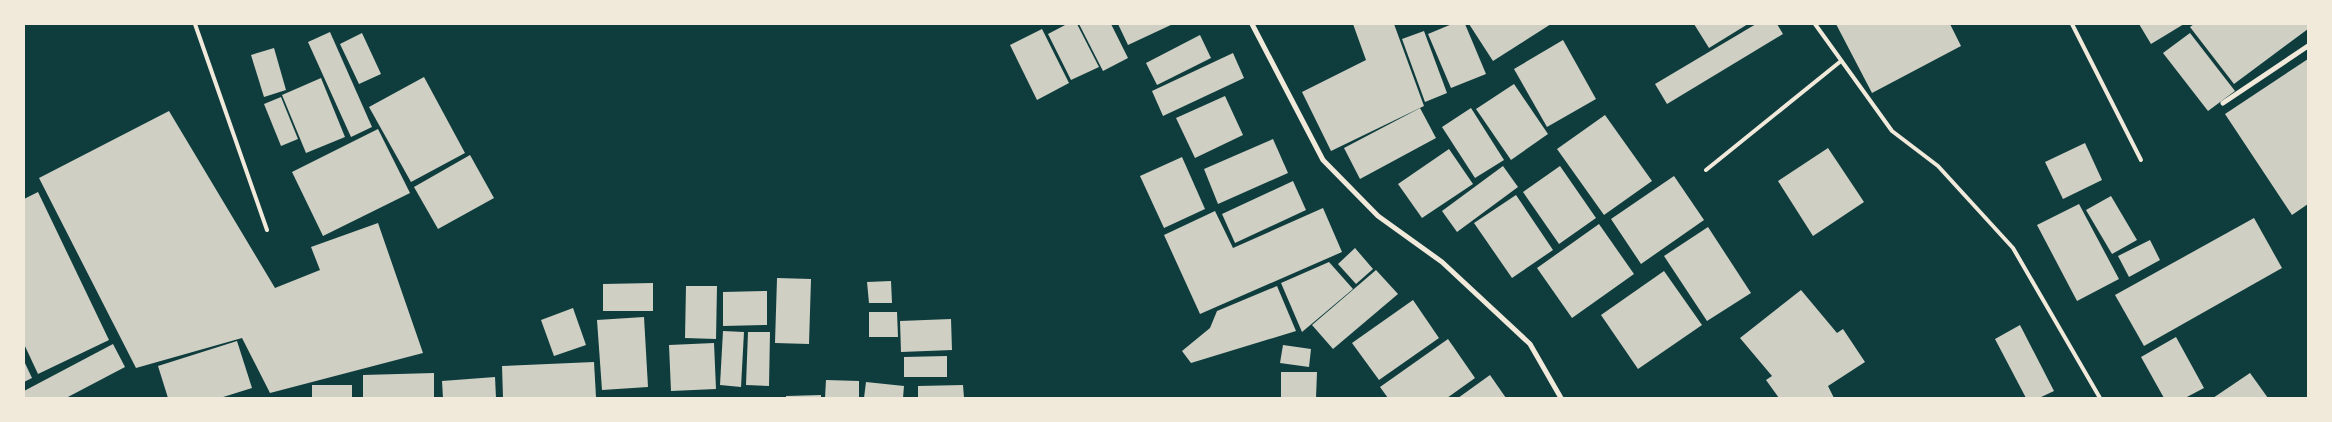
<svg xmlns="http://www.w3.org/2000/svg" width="2332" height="422" viewBox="0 0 2332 422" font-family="'IBM Plex Serif',serif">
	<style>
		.building { fill: #cfcfc3 }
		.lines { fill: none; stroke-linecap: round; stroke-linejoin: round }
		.service { stroke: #f1e9da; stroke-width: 4 }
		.minor { stroke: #f1e9da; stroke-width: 5 }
	</style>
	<rect width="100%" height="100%" fill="#0f3d3e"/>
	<g class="building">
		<polygon points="1067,24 1077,24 1099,67 1071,80 1048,34"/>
		<polygon points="1079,24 1111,24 1128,58 1103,71"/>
		<polygon points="1118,24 1173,24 1128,45"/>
		<polygon points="1353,24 1394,24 1424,106 1331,151 1302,92 1366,60"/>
		<polygon points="1452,24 1465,24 1486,74 1451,88 1428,34"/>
		<polygon points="1469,24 1551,24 1493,61"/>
		<polygon points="1694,24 1748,24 1709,48"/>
		<polygon points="1756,24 1777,24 1783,34 1667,104 1655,84"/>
		<polygon points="1836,24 1950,24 1961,46 1872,93"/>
		<polygon points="2139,24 2184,24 2151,44"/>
		<polygon points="2194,24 2308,24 2308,29 2234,84 2190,27"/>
		<polygon points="1042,29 1069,83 1037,100 1010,45"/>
		<polygon points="1424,31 1447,93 1425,102 1402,39"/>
		<polygon points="330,32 372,127 351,137 308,42"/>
		<polygon points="362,33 381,74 359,84 340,44"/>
		<polygon points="2190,33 2235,91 2208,111 2163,53"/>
		<polygon points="1200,35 1211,58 1157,85 1146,63"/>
		<polygon points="1563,40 1596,99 1547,127 1514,69"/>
		<polygon points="274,48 286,90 264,97 251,55"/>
		<polygon points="1233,53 1244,78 1163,116 1152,91"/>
		<polygon points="2308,59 2308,204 2292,215 2225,114"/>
		<polygon points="424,77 465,153 411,182 369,107"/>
		<polygon points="321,78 345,137 306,153 282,95"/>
		<polygon points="1514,84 1548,134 1511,160 1476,109"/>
		<polygon points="1225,96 1243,135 1195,158 1176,118"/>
		<polygon points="281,97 298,139 281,146 264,104"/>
		<polygon points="1420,108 1436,138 1360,179 1344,148"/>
		<polygon points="1471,108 1504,160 1475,178 1442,127"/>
		<polygon points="169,111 275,288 320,270 311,247 378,223 423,353 270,393 242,338 136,368 39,178"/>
		<polygon points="1605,115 1652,181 1604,215 1557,149"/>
		<polygon points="378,129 410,193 323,236 292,172"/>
		<polygon points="1273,139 1288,173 1218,204 1204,169"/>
		<polygon points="2085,143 2102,180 2063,199 2045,162"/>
		<polygon points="1828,148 1864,202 1813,236 1778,181"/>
		<polygon points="1449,149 1473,184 1422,218 1398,184"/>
		<polygon points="470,155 494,198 438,229 414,187"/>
		<polygon points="1182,157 1205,209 1164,228 1140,176"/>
		<polygon points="1503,166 1518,187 1457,232 1442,211"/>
		<polygon points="1560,166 1596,218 1559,244 1523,192"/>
		<polygon points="1674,176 1704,220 1641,264 1611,219"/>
		<polygon points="1293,181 1306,210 1235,243 1222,214"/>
		<polygon points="38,192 109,340 38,374 24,344 24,199"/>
		<polygon points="1516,195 1553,250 1512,278 1474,223"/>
		<polygon points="2111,196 2137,240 2112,254 2086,210"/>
		<polygon points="2079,204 2119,279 2077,301 2037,225"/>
		<polygon points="1323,208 1342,252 1200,314 1164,235 1215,211 1233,248"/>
		<polygon points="2254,218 2282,268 2144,346 2115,295"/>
		<polygon points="1599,224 1634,274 1572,318 1537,268"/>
		<polygon points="1708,227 1751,293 1707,321 1664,256"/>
		<polygon points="2150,240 2160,260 2129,277 2118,256"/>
		<polygon points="1355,248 1373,269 1356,284 1338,264"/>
		<polygon points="1329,262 1353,289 1302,332 1281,283"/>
		<polygon points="1376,270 1398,294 1333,349 1312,325"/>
		<polygon points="1664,271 1702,325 1638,369 1601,315"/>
		<polygon points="777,278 811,279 809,344 775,343"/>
		<polygon points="891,281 892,303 869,303 867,282"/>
		<polygon points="653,283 653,311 603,311 603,284"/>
		<polygon points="686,286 717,286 716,339 685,338"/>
		<polygon points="1277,286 1296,331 1191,363 1182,351 1210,328 1217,311"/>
		<polygon points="1801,290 1837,333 1843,329 1865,362 1828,386 1834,398 1779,398 1766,380 1772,376 1740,338"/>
		<polygon points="767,291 767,325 723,326 723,292"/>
		<polygon points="1413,300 1439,338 1379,380 1352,343"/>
		<polygon points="573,308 586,345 554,356 541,320"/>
		<polygon points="869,312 897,312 898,337 869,337"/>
		<polygon points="644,317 648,387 602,390 597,320"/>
		<polygon points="951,319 952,350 901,352 900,321"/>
		<polygon points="2020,325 2054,391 2039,398 2026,398 1995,339"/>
		<polygon points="723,331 744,332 741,387 720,385"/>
		<polygon points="748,332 770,332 769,386 746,385"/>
		<polygon points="2176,337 2204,388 2185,398 2164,398 2141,357"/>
		<polygon points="1448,339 1475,378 1447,398 1388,398 1380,387"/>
		<polygon points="237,341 252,388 220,398 168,398 158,366"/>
		<polygon points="714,343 716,389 671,391 669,345"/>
		<polygon points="113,344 125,367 66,398 24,398 24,391"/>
		<polygon points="1283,345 1311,349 1309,367 1280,363"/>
		<polygon points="947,356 947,377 904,377 904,357"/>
		<polygon points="24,361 32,378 24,382"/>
		<polygon points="594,362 596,397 503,398 502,366"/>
		<polygon points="1281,372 1317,372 1316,398 1281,398"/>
		<polygon points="434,373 434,398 363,398 363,375"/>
		<polygon points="2250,373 2268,398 2213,398"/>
		<polygon points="1490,375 1506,398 1458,398"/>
		<polygon points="495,377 496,398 443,398 442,381"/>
		<polygon points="826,380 859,381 859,398 825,398"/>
		<polygon points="866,382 904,386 903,398 864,398"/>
		<rect x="312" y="385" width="40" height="13"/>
		<polygon points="963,385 964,398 918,398 918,386"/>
		<polygon points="821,395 821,398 786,398 786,396"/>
	</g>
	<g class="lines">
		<g class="service">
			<polyline points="195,24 267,230"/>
			<polyline points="1815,24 1892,131 1938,166 2013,248 2100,398"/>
			<polyline points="2072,24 2141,160"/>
			<polyline points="1706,170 1841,61"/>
		</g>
		<g class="minor">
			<polyline points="1252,24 1323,160 1378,216 1442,262 1530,344 1561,398"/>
			<polyline points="2223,103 2308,46"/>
		</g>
	</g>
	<rect width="2332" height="422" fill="none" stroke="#f1e9da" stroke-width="50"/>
</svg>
